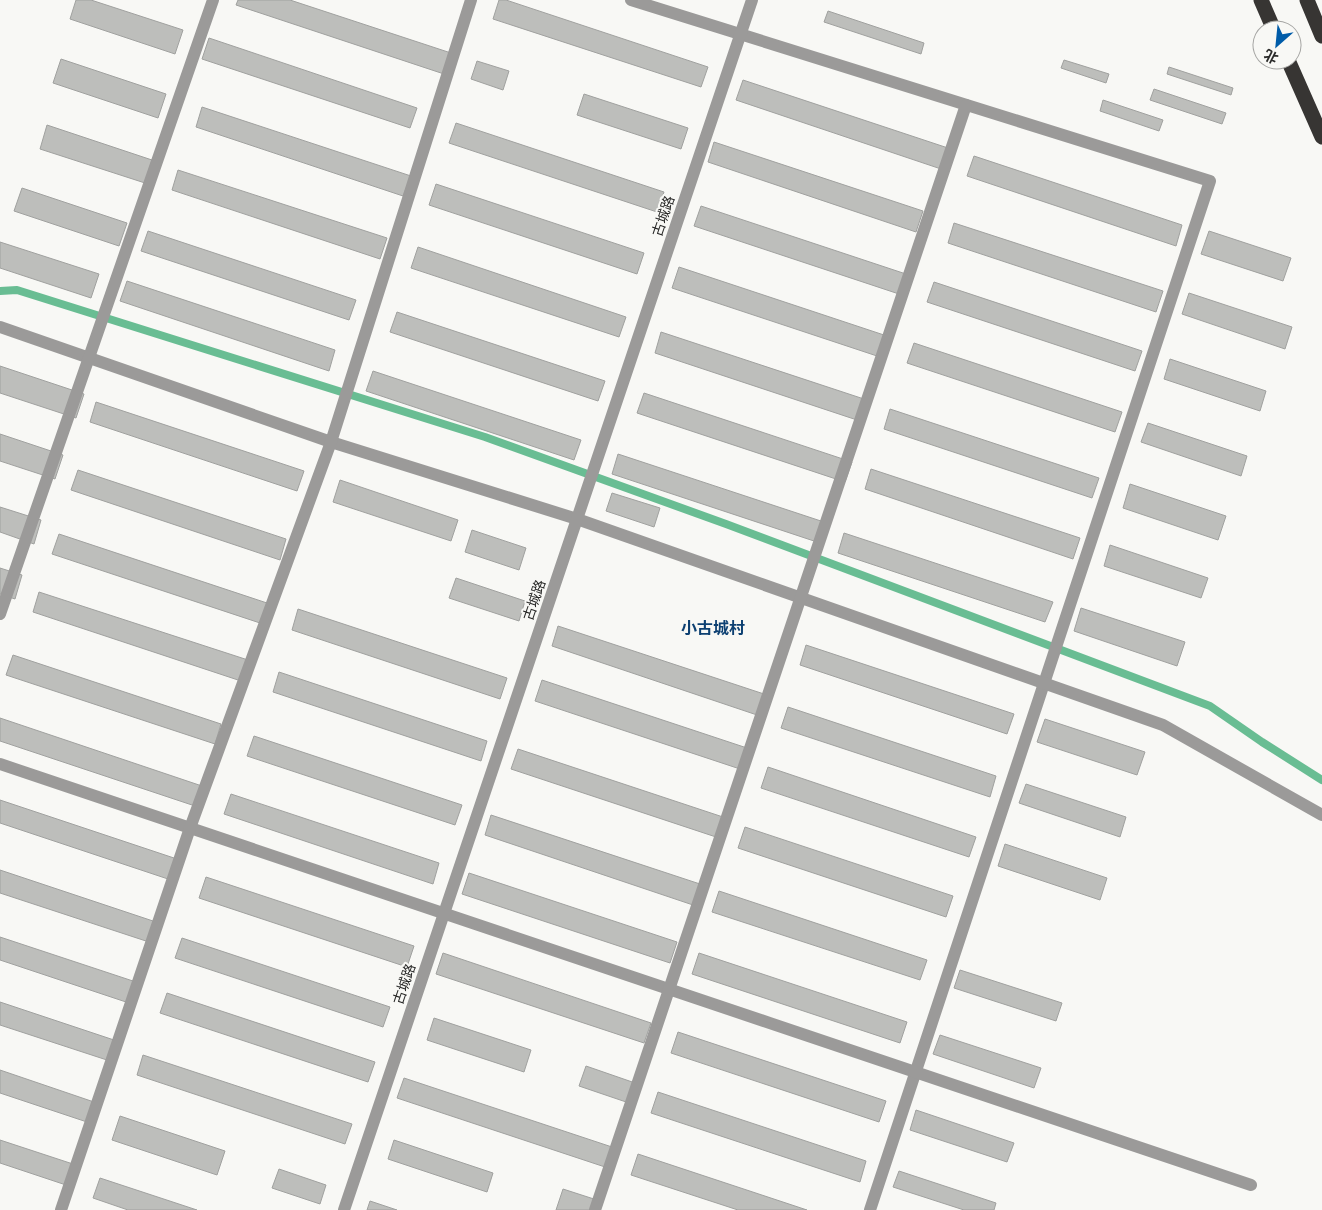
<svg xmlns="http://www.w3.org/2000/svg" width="1322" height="1210" viewBox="0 0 1322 1210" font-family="'Public Sans','Noto Sans SC',sans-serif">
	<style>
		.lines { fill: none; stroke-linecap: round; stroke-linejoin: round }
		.stream { stroke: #69bd93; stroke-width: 8 }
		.building { fill: #bdbebb; stroke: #a0a19f }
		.minor { stroke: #9b9a99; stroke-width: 12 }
		.highway { stroke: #373533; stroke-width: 15 }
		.labels { text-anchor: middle; stroke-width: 4; stroke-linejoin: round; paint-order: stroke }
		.street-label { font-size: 14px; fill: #292928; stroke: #f8f8f5 }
		.quarter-label { font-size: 16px; font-weight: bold; fill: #0d4072; stroke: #f8f8f5 }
	</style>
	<rect width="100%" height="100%" fill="#f8f8f5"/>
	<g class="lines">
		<polyline class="stream" points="0,291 17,290 485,437 726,524 1210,706 1262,742 1322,780"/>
	</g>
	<g class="building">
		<polygon points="76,0 91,0 183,30 175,54 70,19"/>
		<polygon points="238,0 290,0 451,53 444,74 236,5"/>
		<polygon points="499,0 506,0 708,67 701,87 493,19"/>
		<polygon points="828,11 924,43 921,54 824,22"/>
		<polygon points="209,38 417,108 410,128 202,59"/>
		<polygon points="61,59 166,94 158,118 53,83"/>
		<polygon points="1064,60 1109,74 1106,83 1061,68"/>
		<polygon points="477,61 509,71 503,90 471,79"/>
		<polygon points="1169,67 1233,88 1231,95 1167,74"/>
		<polygon points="743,80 951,149 944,170 736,100"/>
		<polygon points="1154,89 1226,113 1222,124 1150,100"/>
		<polygon points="584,94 688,128 681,149 577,115"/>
		<polygon points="1103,100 1163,120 1159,131 1100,111"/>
		<polygon points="202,107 411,176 403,196 196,127"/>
		<polygon points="456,123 664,192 657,212 449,143"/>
		<polygon points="47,125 152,160 145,183 40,149"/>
		<polygon points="714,142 923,211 916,232 708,162"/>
		<polygon points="974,156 1182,225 1176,246 967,176"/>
		<polygon points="178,170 387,238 380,259 172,190"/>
		<polygon points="436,184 644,253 637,274 429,205"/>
		<polygon points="22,188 127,223 119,246 14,211"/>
		<polygon points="701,206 909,275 902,295 694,226"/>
		<polygon points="954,223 1163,291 1156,312 948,243"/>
		<polygon points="148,231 356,300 349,320 141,251"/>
		<polygon points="1209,231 1291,258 1283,281 1201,254"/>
		<polygon points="0,242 99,274 91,298 0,268"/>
		<polygon points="418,247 626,317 619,337 411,268"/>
		<polygon points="679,267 887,336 880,357 672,288"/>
		<polygon points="127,281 335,350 329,371 120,301"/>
		<polygon points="934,282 1142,351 1135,371 927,302"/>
		<polygon points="1189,293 1292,327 1285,349 1182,314"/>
		<polygon points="397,312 605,381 598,401 390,332"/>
		<polygon points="661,332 870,401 863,422 655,353"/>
		<polygon points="914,343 1122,412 1115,432 907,363"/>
		<polygon points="1170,359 1266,391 1260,411 1164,379"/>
		<polygon points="0,366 84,394 76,418 0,393"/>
		<polygon points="373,371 581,440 574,460 366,391"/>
		<polygon points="644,393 852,462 845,482 637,413"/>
		<polygon points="96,402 304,471 297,491 90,422"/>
		<polygon points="890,409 1099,478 1092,498 884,429"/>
		<polygon points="1148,423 1247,456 1241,476 1141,442"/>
		<polygon points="0,434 63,455 55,479 0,461"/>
		<polygon points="618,454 827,523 820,543 612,474"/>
		<polygon points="871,469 1080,538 1073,559 865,489"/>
		<polygon points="78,470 286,539 280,560 71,490"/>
		<polygon points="340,480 458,520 451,541 333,502"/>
		<polygon points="1130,484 1226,516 1218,540 1123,508"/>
		<polygon points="612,493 660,508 654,527 606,511"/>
		<polygon points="0,507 41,520 34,544 0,532"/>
		<polygon points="472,530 526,548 519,570 465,552"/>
		<polygon points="844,533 1053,602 1045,622 838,553"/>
		<polygon points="59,534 267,603 260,623 52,554"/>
		<polygon points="1110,545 1208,578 1201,598 1104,566"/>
		<polygon points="0,568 22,575 15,599 0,594"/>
		<polygon points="456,578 525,601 519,621 449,598"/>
		<polygon points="39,592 248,660 241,681 33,612"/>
		<polygon points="1081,608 1185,642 1177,666 1074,631"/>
		<polygon points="298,609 507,678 500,699 292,630"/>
		<polygon points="558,626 767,695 760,716 552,646"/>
		<polygon points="806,645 1014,714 1007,734 800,665"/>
		<polygon points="13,655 221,724 215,744 6,675"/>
		<polygon points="279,672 487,741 481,761 273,692"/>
		<polygon points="542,680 750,749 743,770 535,701"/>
		<polygon points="788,707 996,776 990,797 781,728"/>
		<polygon points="0,718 202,786 195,806 0,741"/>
		<polygon points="1045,719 1145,752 1137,775 1037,742"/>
		<polygon points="254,736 462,805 455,825 247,756"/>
		<polygon points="518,749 726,818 719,838 511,769"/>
		<polygon points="768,767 976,837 969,857 761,788"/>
		<polygon points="1026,784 1126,817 1120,837 1019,803"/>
		<polygon points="231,794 439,863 433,884 224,814"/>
		<polygon points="0,800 183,861 177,882 0,823"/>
		<polygon points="491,815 700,884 693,905 485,835"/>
		<polygon points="745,827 953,896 946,917 738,848"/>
		<polygon points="1005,844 1107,878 1100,900 998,866"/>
		<polygon points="0,870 159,923 152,943 0,893"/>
		<polygon points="469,873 677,942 670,963 462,894"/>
		<polygon points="206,877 414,946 407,967 199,898"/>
		<polygon points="719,891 927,960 920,980 712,912"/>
		<polygon points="0,937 142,984 135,1005 0,960"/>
		<polygon points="182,938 390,1007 383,1027 175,958"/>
		<polygon points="443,953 651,1023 644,1043 436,974"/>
		<polygon points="699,953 907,1022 900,1043 692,974"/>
		<polygon points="960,970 1062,1003 1056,1021 954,988"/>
		<polygon points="167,993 375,1062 368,1082 160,1013"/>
		<polygon points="0,1002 120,1042 113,1062 0,1025"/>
		<polygon points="434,1018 531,1050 524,1072 427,1040"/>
		<polygon points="678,1032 886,1101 879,1122 671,1053"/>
		<polygon points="940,1035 1041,1068 1034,1088 933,1054"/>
		<polygon points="143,1055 352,1124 345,1144 137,1075"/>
		<polygon points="586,1066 638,1084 632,1104 579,1086"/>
		<polygon points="0,1070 94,1102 87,1122 0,1093"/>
		<polygon points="404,1078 612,1147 605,1167 397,1098"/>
		<polygon points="658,1092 866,1161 860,1182 651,1113"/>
		<polygon points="916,1110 1014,1143 1007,1162 910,1130"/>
		<polygon points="120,1116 225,1151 217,1175 112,1140"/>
		<polygon points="0,1140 79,1166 72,1187 0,1163"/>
		<polygon points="394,1140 493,1173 487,1192 388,1159"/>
		<polygon points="638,1154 807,1210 738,1210 631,1175"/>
		<polygon points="279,1169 326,1185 320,1204 272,1188"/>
		<polygon points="899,1171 996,1203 994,1210 964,1210 893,1187"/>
		<polygon points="100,1178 197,1210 128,1210 93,1198"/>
		<polygon points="563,1189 597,1200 593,1210 556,1210"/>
		<polygon points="370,1201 397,1210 367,1210"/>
	</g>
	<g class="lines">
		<g class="minor">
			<polyline points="631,0 1210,181 870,1210"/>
			<polyline points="0,327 331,442 577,519 1163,725 1322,815"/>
			<polyline points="0,614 213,0"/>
			<polyline points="0,764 1251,1185"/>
			<polyline points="61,1210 190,828 331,442 471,0"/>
			<polyline points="344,1210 752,0"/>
			<polyline points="595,1210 966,105"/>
		</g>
		<g class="highway">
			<polyline points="1261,0 1274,30"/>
			<polyline points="1307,0 1322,36"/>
			<polyline points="1288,60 1322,137"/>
		</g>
	</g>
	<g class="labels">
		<g class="street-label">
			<text transform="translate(663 216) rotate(-71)" y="5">古城路</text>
			<text transform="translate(534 600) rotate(-71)" y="5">古城路</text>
			<text transform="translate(404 984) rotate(-71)" y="5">古城路</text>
		</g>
		<g class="quarter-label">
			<text x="713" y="634">小古城村</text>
		</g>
	</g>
	<g transform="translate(1277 45) rotate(207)"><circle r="24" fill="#f8f8f5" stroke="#a5a5a3"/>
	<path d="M0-4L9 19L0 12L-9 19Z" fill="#005ca9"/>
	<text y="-8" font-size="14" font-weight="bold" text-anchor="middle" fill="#292928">北</text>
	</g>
</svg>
